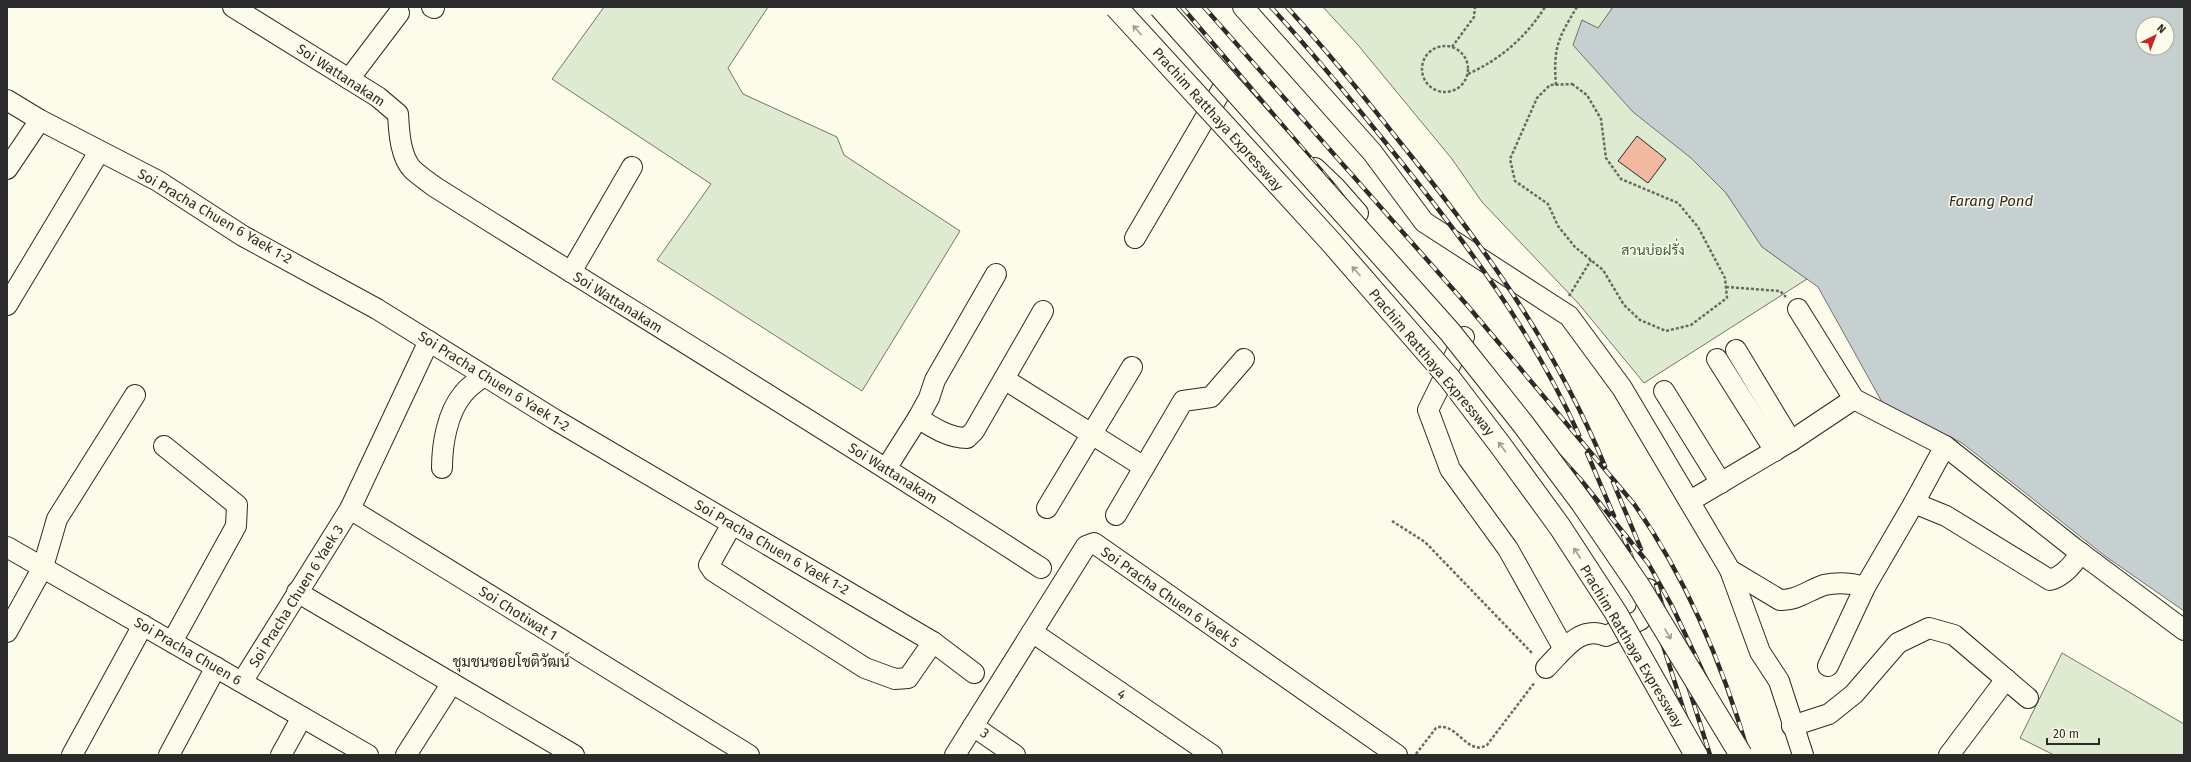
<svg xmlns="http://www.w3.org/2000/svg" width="2191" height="762" viewBox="0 0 2191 762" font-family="'Fira Sans',Sarabun,sans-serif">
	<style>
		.green { fill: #deebd1; stroke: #74746e }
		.water { fill: #c7d0d0; stroke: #74746e; fill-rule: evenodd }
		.building { fill: #f2b8a0; stroke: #2b2b2b }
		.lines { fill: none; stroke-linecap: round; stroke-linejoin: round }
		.minor-casing { stroke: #2b2b2b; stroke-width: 22 }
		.path { stroke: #6a6964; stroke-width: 2.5; stroke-dasharray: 3 2; stroke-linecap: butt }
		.minor { stroke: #fdfbea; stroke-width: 20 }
		.rail-casing { stroke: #2b2b2b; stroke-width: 4.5 }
		.rail { stroke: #fdfbea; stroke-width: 3; stroke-dasharray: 9; stroke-linecap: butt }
		.highway-bridge-casing { stroke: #2b2b2b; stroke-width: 24; stroke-linecap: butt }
		.highway-bridge { stroke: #fdfbea; stroke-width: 22 }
		.oneway { stroke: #9e9d94 }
		.labels { text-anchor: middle; stroke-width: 3; stroke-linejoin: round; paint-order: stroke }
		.street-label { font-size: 14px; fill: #2b2b2b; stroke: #fdfbea }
		.park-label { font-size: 14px; fill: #34623c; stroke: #fdfbea }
		.water-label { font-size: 15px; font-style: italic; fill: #2b2b2b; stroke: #fdfbea }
		.neighbourhood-label { font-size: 15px; fill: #2b2b2b; stroke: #fdfbea }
	</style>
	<rect width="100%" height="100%" fill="#fdfbea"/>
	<g class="green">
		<polygon points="604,7 768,7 728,68 743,94 837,137 844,155 960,231 862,391 657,260 711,184 552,79"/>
		<polygon points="1323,7 1613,7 1598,29 1582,20 1691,158 1726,193 1765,249 1807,279 1644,383 1578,303 1482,202 1452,159 1358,45"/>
		<polygon points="2062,653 2184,724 2184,755 2054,755 2020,738"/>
	</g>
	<path class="water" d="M 1613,7 L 2184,7 L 2184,611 L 2105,556 L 1962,443 L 1882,402 L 1818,287 L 1762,247 L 1726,193 L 1691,158 L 1633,112 L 1573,45 L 1582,20 L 1598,28 ZM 2143,24 L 2167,24 L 2167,48 L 2143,48 Z"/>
	<polygon class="building" points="1637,136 1666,159 1648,183 1618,161"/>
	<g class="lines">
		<defs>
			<g id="minor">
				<path d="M 233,7 L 378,97 L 398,114 C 399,131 400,157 413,170 C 420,176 428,182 435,187 C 637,314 841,438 1041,568"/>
				<polyline points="432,7 434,8"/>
				<polyline points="1243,7 1372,152 1424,222 1569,316 1622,388 1730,570 1760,652 1779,681 1803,755"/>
				<polyline points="349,79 399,13"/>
				<polyline points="7,100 40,120 158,181 243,236 377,309 554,419 933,642 974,673"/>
				<polyline points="1315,168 1336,188 1358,213"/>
				<polyline points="7,169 40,120"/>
				<polyline points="1135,238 1228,79"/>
				<polyline points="571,272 632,167"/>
				<polyline points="7,305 99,152"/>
				<polyline points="1798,309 1854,399 1945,446 2074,548 2184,630"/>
				<polyline points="1464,337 1428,410 1450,469 1508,549 1564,649"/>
				<polyline points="1736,350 1791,441"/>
				<polyline points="1717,359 1775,451"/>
				<polyline points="1004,379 1144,467"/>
				<polyline points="1664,391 1721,483"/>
				<polyline points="918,418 929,398 935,380 996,274"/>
				<polyline points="164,446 237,505 236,526 172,642"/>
				<path d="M 887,467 L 918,418 C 932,427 949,438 967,438 L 974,431 L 1043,311"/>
				<path d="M 442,468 C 442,445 447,413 463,394 C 468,387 477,381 484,376"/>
				<polyline points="1690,501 1791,441 1854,399"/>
				<path d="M 1914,503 L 1946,516 L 2050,580 C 2064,576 2072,565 2081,553"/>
				<polyline points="1047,508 1132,367"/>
				<polyline points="350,509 749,755"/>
				<polyline points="1116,515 1183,401 1211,397 1244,359"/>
				<polyline points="732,524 709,565 713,571 865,668 895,679 908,678 933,642"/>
				<polyline points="7,547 368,755"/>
				<path d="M 1730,570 L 1780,600 C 1796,601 1809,590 1824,585 C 1837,582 1852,583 1865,587"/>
				<polyline points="297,592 574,755"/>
				<polyline points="7,632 43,567 57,519 135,395"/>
				<polyline points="1032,632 1212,755"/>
				<polyline points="1828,666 1865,587 1914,503 1945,446"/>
				<path d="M 1546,668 C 1563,651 1580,624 1606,636 L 1640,620 L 1645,613 L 1650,593 L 1648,589"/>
				<polyline points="242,682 350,509 429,341"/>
				<polyline points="973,726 1015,755"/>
				<polyline points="1792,726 1829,714 1854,694 1898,643 1929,628 1954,635 2028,698"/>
				<polyline points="72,755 143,625"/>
				<polyline points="169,755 216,667"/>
				<polyline points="281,755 302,717"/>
				<polyline points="406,755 452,683"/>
				<polyline points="955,755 1086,546 1094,543 1397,755"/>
				<polyline points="1949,755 2006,679"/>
			</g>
		</defs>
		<use href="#minor" class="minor-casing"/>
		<g class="path">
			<circle cx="1445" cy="69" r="23"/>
			<polyline points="1452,47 1474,17 1475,7"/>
			<path d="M 1468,74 C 1501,59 1526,37 1545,7"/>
			<polygon points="1572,84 1587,95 1601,119 1606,158 1621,179 1678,203 1698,227 1725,278 1727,298 1691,325 1666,331 1640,320 1624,305 1603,270 1575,247 1558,226 1548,204 1515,181 1510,159 1537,98 1550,85"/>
			<path d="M 1556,85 C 1553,48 1558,38 1577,7"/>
			<polyline points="1726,287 1780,291 1786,297"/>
			<polyline points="1569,296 1591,260"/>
			<polyline points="1392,521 1425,542 1533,654"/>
			<path d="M 1416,754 L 1436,728 C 1456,720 1467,757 1487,745 L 1535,682"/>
		</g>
		<use href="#minor" class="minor"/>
		<defs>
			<g id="rail">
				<polyline points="1182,7 1336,188 1426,307 1459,346 1581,480 1648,563 1672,606 1711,689 1735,755"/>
				<path d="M 1204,7 L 1467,305 L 1634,504 C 1688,580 1723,666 1749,755"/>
				<path d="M 1271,7 C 1314,54 1354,103 1394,153 C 1464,240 1533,332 1579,435"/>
				<path d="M 1287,7 C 1326,50 1363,95 1399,141 C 1482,243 1554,344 1605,466"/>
				<polyline points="1587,453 1614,516"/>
				<polyline points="1613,482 1641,549"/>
				<polyline points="1623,536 1646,592 1698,755"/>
				<polyline points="1656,585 1710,755"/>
			</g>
		</defs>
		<use href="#rail" class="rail-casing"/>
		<use href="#rail" class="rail"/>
		<defs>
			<g id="highway-bridge">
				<polyline points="1116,7 1331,242 1450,379 1501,446 1560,527 1616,613 1696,755"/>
				<polyline points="1160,7 1450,332 1523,424 1582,503 1638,585 1741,755"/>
			</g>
		</defs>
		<use href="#highway-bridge" class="highway-bridge-casing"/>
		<use href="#highway-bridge" class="highway-bridge"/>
	</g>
	<defs><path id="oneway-shaft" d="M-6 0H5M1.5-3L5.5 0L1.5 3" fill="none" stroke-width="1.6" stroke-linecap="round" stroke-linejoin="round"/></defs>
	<g class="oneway">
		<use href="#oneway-shaft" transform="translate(1137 30) rotate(-132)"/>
		<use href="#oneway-shaft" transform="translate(1356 271) rotate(-132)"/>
		<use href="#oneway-shaft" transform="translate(1502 447) rotate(-126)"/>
		<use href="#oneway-shaft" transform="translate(1577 553) rotate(-123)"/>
		<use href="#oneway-shaft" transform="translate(1668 634) rotate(59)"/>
	</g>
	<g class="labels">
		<g class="street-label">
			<text transform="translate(341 75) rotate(33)" y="5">Soi Wattanakam</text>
			<text transform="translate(1218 119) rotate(48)" y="5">Prachim Ratthaya Expressway</text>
			<text transform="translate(215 216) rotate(30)" y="5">Soi Pracha Chuen 6 Yaek 1-2</text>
			<text transform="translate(618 302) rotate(32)" y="5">Soi Wattanakam</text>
			<text transform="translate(1432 362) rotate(50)" y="5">Prachim Ratthaya Expressway</text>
			<text transform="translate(494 381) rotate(32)" y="5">Soi Pracha Chuen 6 Yaek 1-2</text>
			<text transform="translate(893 473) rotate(32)" y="5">Soi Wattanakam</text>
			<text transform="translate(772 547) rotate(30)" y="5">Soi Pracha Chuen 6 Yaek 1-2</text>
			<text transform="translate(296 596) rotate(-58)" y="5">Soi Pracha Chuen 6 Yaek 3</text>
			<text transform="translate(1170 597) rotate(35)" y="5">Soi Pracha Chuen 6 Yaek 5</text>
			<text transform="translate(518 613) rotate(32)" y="5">Soi Chotiwat 1</text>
			<text transform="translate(1632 646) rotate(59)" y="5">Prachim Ratthaya Expressway</text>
			<text transform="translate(188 651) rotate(30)" y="5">Soi Pracha Chuen 6</text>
			<text transform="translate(1122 694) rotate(34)" y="5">4</text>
			<text transform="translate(985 733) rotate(35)" y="5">3</text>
		</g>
		<g class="park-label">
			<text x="1653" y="255">สวนบ่อฝรั่ง</text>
		</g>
		<g class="water-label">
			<text x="1991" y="206">Farang Pond</text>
		</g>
		<g class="neighbourhood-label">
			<text x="511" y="667">ชุมชนซอยโชติวัฒน์</text>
		</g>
	</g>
	<rect width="2191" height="762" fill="none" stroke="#2b2b2b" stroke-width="16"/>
	<g transform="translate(2155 36) rotate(42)"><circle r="19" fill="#fdfbea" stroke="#a9a89e"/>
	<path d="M0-3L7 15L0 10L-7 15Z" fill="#c62828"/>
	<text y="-6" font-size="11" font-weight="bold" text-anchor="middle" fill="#2b2b2b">N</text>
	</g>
	<path d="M2047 738v6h52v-6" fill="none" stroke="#2b2b2b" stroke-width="2"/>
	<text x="2053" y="738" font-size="12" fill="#2b2b2b" stroke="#fdfbea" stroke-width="3" paint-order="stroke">20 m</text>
</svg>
